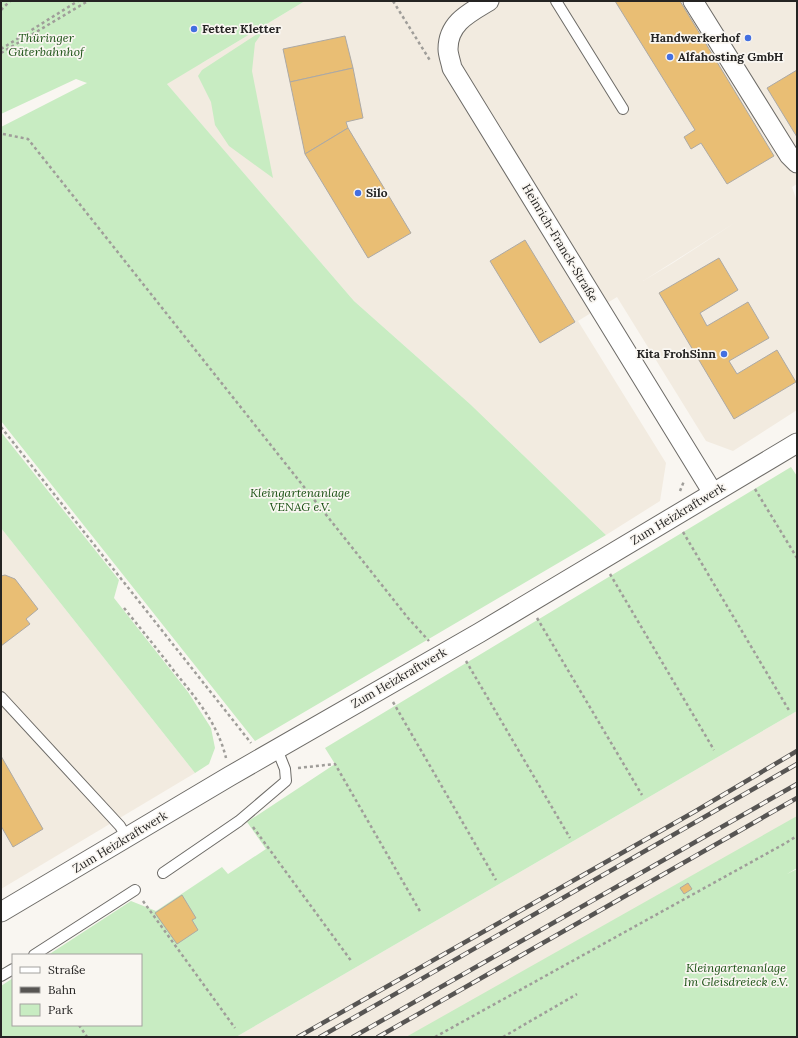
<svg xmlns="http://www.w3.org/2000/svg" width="798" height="1038" viewBox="0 0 798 1038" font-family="Lora,serif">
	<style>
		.built { fill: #f2ebe0; fill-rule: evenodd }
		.green { fill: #c8ecc2 }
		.building { fill: #e9be74; stroke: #aca9a5 }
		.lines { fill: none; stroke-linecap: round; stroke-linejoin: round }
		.lane-casing { stroke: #6d6b67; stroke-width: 12 }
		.street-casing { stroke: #6d6b67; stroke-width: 21 }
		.path { stroke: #9f9d99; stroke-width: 2.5; stroke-dasharray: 3 3; stroke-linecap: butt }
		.lane { stroke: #fff; stroke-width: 10 }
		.street { stroke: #fff; stroke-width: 19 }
		.rail-casing { stroke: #575553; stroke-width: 4.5 }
		.rail { stroke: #f9f6f1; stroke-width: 3; stroke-dasharray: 9; stroke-linecap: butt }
		.poi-dot { fill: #436fe1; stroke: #f9f6f1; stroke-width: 1.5 }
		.labels { text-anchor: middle; stroke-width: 3.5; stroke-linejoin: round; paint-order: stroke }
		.poi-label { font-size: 12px; font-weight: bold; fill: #252423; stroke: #f9f6f1; text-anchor: start }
		.park-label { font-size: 12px; font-style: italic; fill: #195012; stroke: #f9f6f1 }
		.street-label { font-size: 12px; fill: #252423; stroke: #f9f6f1 }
	</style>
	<rect width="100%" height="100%" fill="#f9f6f1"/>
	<g class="built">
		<path d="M 305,1 L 797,1 L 797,184 L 792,187 L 797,201 L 797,410 L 733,451 L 706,441 L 617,297 L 578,321 L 666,463 L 660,501 L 606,535 L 470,404 L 354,301 L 166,83 L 188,71 L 188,63 L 202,63 ZM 736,222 L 673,263 L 643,281 Z"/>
		<polygon points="1,528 195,773 1,889"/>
		<polygon points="797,711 797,821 415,1037 236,1037"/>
	</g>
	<g class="green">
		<polygon points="1,1 305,1 167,84 354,301 470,404 606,535 255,741 1,421 1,127 87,83 76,79 1,114"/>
		<polygon points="274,23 262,33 255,43 252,71 273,178 229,146 215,125 211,102 198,76 202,70"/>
		<polygon points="1,432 119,580 114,598 188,692 211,728 215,748 209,764 195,773 1,528"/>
		<polygon points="791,467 797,476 797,711 236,1037 1,1037 1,986 13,978 13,1025 141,1025 141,955 48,955 131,901 156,911 222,867 228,874 266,849 247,822 335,764 325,748"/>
		<polygon points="797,816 797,868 787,874 797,869 797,1037 406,1037"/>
	</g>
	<g class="building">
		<polygon points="615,1 680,1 774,156 727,184 701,143 691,149 684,137 695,130"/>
		<polygon points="345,36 353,68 290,82 283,49"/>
		<polygon points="353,68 363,118 346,122 348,128 305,154 290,82"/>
		<polygon points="797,70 797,137 767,88"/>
		<polygon points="348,128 411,233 368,258 305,154"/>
		<polygon points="525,240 575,322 540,343 490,261"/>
		<polygon points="719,258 738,290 700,313 707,326 748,302 769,338 729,361 737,374 777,350 796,382 734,419 659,293"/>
		<polygon points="5,575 15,579 38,609 26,619 30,624 1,646 1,576"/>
		<polygon points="1,756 43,829 13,847 1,826"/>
		<polygon points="688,883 692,889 684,894 680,888"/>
		<polygon points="182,895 196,918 192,920 198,930 177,944 155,913"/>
	</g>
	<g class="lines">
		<defs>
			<g id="lane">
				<polyline points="556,1 623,109"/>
				<polyline points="1,697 120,826 127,838"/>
				<polyline points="163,873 239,821 286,781 285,769 277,749"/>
				<polyline points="34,955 135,890"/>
				<polyline points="1,976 13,969"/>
			</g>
			<g id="street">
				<path d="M 489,1 C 469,13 448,23 448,49 C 448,55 451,62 452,68 L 713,493"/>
				<polyline points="693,1 789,155 797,163"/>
				<polyline points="1,912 230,776 479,633 797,443"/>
			</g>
		</defs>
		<use href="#lane" class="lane-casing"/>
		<use href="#street" class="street-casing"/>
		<g class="path">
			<polyline points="393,1 431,62"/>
			<polyline points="1,10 10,1"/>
			<polyline points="1,49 78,1"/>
			<polyline points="1,53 88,1"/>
			<polyline points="3,134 28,139 408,618 429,641"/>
			<polyline points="1,427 251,743"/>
			<polyline points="755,489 797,558"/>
			<polyline points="680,491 684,481"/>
			<polyline points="683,532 790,712"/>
			<polyline points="610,574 714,750"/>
			<path d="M 124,608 C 141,629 158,650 174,671 C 196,698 218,724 226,758"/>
			<polyline points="537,618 642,795"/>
			<polyline points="466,661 570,838"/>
			<polyline points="393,702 496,880"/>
			<polyline points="298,768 335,764 421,913"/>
			<polyline points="253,827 352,962"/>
			<polyline points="143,901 235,1028"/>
			<polyline points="79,1025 87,1037"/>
			<polyline points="435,1037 784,844 797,836"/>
			<polyline points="503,1037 577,994"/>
		</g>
		<use href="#lane" class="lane"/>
		<use href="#street" class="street"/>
		<defs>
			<g id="rail">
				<polyline points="298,1037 694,812 797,751"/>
				<polyline points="320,1037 797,764"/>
				<polyline points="353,1037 797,784"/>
				<polyline points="378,1037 797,798"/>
			</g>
		</defs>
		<use href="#rail" class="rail-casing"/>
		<use href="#rail" class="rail"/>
	</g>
	<g class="poi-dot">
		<circle cx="194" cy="29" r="4"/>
		<circle cx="748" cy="38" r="4"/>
		<circle cx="670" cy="57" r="4"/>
		<circle cx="358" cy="193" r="4"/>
		<circle cx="724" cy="354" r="4"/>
	</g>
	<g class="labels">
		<g class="poi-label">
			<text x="202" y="33">Fetter Kletter</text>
			<text x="740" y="42" text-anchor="end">Handwerkerhof</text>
			<text x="678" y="61">Alfahosting GmbH</text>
			<text x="366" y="197">Silo</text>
			<text x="716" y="358" text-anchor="end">Kita FrohSinn</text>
		</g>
		<g class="park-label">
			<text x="46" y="42">Thüringer<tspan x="46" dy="14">Güterbahnhof</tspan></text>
			<text x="300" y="497">Kleingartenanlage<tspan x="300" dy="14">VENAG e.V.</tspan></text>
			<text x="736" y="972">Kleingartenanlage<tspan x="736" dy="14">Im Gleisdreieck e.V.</tspan></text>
		</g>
		<g class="street-label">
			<text transform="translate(560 243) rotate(59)" y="4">Heinrich-Franck-Straße</text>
			<text transform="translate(678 514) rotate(-31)" y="4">Zum Heizkraftwerk</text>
			<text transform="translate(399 678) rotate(-30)" y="4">Zum Heizkraftwerk</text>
			<text transform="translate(120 842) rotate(-31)" y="4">Zum Heizkraftwerk</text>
		</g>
	</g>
	<rect width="798" height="1038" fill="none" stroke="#252423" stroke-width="4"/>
	<rect x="12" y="954" width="130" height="72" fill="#f9f6f1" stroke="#a4a29f"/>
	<rect x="20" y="967" width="20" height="6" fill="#ffffff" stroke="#a4a29f"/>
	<text x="48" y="974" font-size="12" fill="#252423">Straße</text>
	<rect x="20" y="987" width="20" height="6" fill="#575553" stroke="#a4a29f"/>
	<text x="48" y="994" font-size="12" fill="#252423">Bahn</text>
	<rect x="20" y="1004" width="20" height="12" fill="#c8ecc2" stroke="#a4a29f"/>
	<text x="48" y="1014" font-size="12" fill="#252423">Park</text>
</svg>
